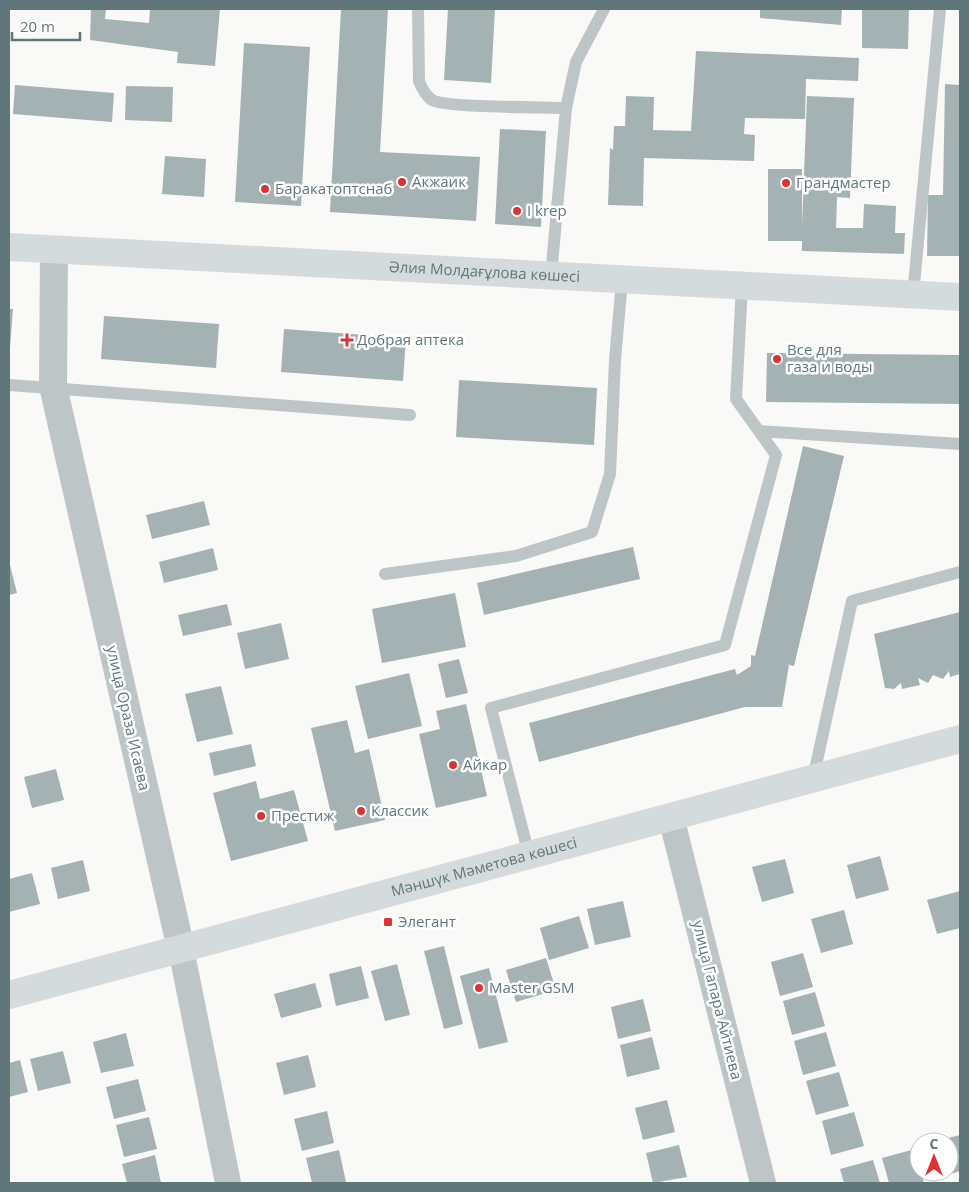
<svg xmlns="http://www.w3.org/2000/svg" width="969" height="1192" viewBox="0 0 969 1192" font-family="'Open Sans',sans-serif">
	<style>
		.building { fill: #a5b2b4 }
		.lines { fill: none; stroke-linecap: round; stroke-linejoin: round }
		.service { stroke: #bec5c7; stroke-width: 12 }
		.minor { stroke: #bec5c7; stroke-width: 26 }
		.tertiary { stroke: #bec5c7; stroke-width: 28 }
		.secondary { stroke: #d5dbdc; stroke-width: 28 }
		.primary { stroke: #d5dbdc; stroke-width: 28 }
		.poi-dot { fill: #df3233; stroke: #fff; stroke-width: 2 }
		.labels { text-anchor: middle; stroke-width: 5; stroke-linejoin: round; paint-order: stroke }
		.poi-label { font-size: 15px; fill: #60767b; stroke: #fff; text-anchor: start }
		.street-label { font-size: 15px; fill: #60767b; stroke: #fff }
	</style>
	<rect width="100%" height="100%" fill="#f9f9f7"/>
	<g class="building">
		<polygon points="91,9 106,9 105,19 149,23 150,9 220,9 215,66 177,63 178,52 90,40"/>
		<polygon points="341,9 388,9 380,152 480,157 476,221 330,212"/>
		<polygon points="448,9 495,9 491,83 444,80"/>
		<polygon points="760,9 842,9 841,25 760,18"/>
		<polygon points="862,9 909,9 908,49 862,48"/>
		<polygon points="244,43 310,47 301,206 235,202"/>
		<polygon points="696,51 859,58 858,81 806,79 805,119 745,118 744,134 755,135 754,161 644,158 643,206 608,205 610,148 613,150 614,126 625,126 626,96 654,97 653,130 691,131"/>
		<polygon points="945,84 960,85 960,256 927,256 928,195 943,195"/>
		<polygon points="15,85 114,93 112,122 13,114"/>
		<polygon points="126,86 173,87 172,122 125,120"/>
		<polygon points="807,96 854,98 850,198 837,197 836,228 863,228 864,204 896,206 895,233 905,233 904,254 802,251 802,241 768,241 768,169 802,169 802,225"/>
		<polygon points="500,129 546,131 541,227 495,224"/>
		<polygon points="165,156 206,159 204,197 162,194"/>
		<polygon points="9,309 13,309 10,348 9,348"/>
		<polygon points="104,316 219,324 216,368 101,359"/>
		<polygon points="284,329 406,338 403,381 281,372"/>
		<polygon points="767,353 960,355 960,404 766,402"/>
		<polygon points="459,380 597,388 594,445 456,437"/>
		<polygon points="803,446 844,456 794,666 782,663 789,665 782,707 745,707 539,762 529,723 735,669 737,675 751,666 751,655 755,656"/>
		<polygon points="204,501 210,525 152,539 146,515"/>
		<polygon points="633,547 640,579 484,615 477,583"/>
		<polygon points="213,548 218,570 164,583 159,562"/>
		<polygon points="9,561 17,593 9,595"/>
		<polygon points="455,593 466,647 382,663 372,609"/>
		<polygon points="227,604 232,625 183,636 178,615"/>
		<polygon points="960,612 960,674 950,677 949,671 943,679 933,675 928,683 918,678 920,685 902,689 901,683 894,689 885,688 874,634"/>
		<polygon points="281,623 289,659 245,669 237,633"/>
		<polygon points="459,659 468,693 446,698 438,664"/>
		<polygon points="409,673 422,726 368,739 355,686"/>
		<polygon points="221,686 233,734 197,742 185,694"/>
		<polygon points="466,704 487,796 436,808 419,734 440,729 436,711"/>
		<polygon points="347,720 355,753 369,749 385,820 335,831 311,728"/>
		<polygon points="251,744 256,766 214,776 209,753"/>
		<polygon points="56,769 64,800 32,808 24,777"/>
		<polygon points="256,781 260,799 294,790 308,841 231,861 213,793"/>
		<polygon points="880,856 889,890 856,899 847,865"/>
		<polygon points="785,859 794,893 762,902 752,867"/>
		<polygon points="83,860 90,891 58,899 51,868"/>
		<polygon points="32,873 40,904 9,912 9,879"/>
		<polygon points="960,891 960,928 937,934 927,900"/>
		<polygon points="623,901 631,937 595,945 587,909"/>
		<polygon points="844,910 853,944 821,953 811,919"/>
		<polygon points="579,916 589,948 549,960 540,928"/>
		<polygon points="444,946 463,1024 444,1029 424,951"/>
		<polygon points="803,953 813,987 780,996 771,962"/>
		<polygon points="546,958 556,990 516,1002 506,970"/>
		<polygon points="397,964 410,1015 385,1021 371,971"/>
		<polygon points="361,966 369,998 336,1006 329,974"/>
		<polygon points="489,968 508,1042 479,1049 460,976"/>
		<polygon points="315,983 322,1007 281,1018 274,994"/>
		<polygon points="815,992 825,1026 792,1035 783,1001"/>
		<polygon points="643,999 651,1031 618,1039 611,1007"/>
		<polygon points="826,1032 836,1066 803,1075 794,1041"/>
		<polygon points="126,1033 134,1066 101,1073 93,1042"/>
		<polygon points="652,1037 660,1069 627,1077 620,1045"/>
		<polygon points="63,1051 71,1083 38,1091 30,1059"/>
		<polygon points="308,1055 316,1087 284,1095 276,1063"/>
		<polygon points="20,1060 28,1092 9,1097 9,1063"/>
		<polygon points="839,1072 849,1106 816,1115 806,1081"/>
		<polygon points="138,1079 146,1111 114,1119 106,1087"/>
		<polygon points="667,1100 675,1132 643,1140 635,1108"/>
		<polygon points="327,1111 334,1143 302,1151 294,1119"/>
		<polygon points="854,1112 864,1146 831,1155 822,1121"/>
		<polygon points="149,1117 157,1149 124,1157 116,1125"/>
		<polygon points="960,1135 960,1171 941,1177 939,1172 949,1172 949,1142 936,1141"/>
		<polygon points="679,1145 687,1177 653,1183 646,1153"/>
		<polygon points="915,1149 919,1172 921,1172 924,1183 889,1183 882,1158"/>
		<polygon points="339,1150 346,1182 312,1183 306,1158"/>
		<polygon points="155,1155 161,1183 127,1183 122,1164"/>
		<polygon points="873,1160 880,1183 844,1183 840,1169"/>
	</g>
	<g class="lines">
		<g class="service">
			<path d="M 418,9 L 419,81 C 422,89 425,95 432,100 C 445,108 545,107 566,108"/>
			<polyline points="551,276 566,108 576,62 604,9"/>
			<polyline points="913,295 940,9"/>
			<polyline points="9,385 410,415"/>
			<polyline points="759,431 960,444"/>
			<polyline points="385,574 516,556 592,532 610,474 615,360 622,280"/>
			<polyline points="813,779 852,601 960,572"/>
			<polyline points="529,855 491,708 725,645 776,455 736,399 742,286"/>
		</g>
		<g class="minor">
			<polyline points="671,817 763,1183"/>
			<polyline points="181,949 228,1183"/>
		</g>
		<polyline class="tertiary" points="54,250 53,386 181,949"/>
		<path class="secondary" id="s1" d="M 9,247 L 960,297"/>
		<path class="primary" id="s2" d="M 9,995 L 960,739"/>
	</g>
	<g class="poi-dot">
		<circle cx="402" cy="182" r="5"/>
		<circle cx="786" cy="183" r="5"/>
		<circle cx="265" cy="189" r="5"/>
		<circle cx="517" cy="211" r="5"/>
		<path d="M344.5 332.5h5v5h5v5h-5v5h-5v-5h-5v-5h5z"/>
		<circle cx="777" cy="359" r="5"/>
		<circle cx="453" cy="765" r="5"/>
		<circle cx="361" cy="811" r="5"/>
		<circle cx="261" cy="816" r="5"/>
		<rect x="383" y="917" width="10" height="10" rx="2.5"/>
		<circle cx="479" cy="988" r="5"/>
	</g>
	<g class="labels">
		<g class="poi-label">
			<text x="412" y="187">Акжаик</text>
			<text x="796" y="188">Грандмастер</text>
			<text x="275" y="194">Баракатоптснаб</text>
			<text x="527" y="216">I krep</text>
			<text x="357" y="345">Добрая аптека</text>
			<text x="787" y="355">Все для<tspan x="787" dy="17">газа и воды</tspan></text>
			<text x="463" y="770">Айкар</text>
			<text x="371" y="816">Классик</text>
			<text x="271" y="821">Престиж</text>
			<text x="398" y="927">Элегант</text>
			<text x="489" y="993">Master GSM</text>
		</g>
		<g class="street-label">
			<text dy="5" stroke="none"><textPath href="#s1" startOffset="476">Әлия Молдағұлова көшесі</textPath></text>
			<text transform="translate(128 718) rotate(77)" y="5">улица Ораза Исаева</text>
			<text dy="5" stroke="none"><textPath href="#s2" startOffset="492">Мәншүк Мәметова көшесі</textPath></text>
			<text transform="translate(717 1000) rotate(76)" y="5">улица Гапара Айтиева</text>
		</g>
	</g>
	<rect width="969" height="1192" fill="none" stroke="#60767b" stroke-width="20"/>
	<g transform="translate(934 1157)"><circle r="24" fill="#ffffff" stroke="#bfc8ca"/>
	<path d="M0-4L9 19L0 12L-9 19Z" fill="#df3233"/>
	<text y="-8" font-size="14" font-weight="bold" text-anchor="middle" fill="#60767b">С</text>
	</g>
	<path d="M12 32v8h68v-8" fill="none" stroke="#60767b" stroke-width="2.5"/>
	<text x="20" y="32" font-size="15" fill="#60767b" stroke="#ffffff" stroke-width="4" paint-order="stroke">20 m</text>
</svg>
